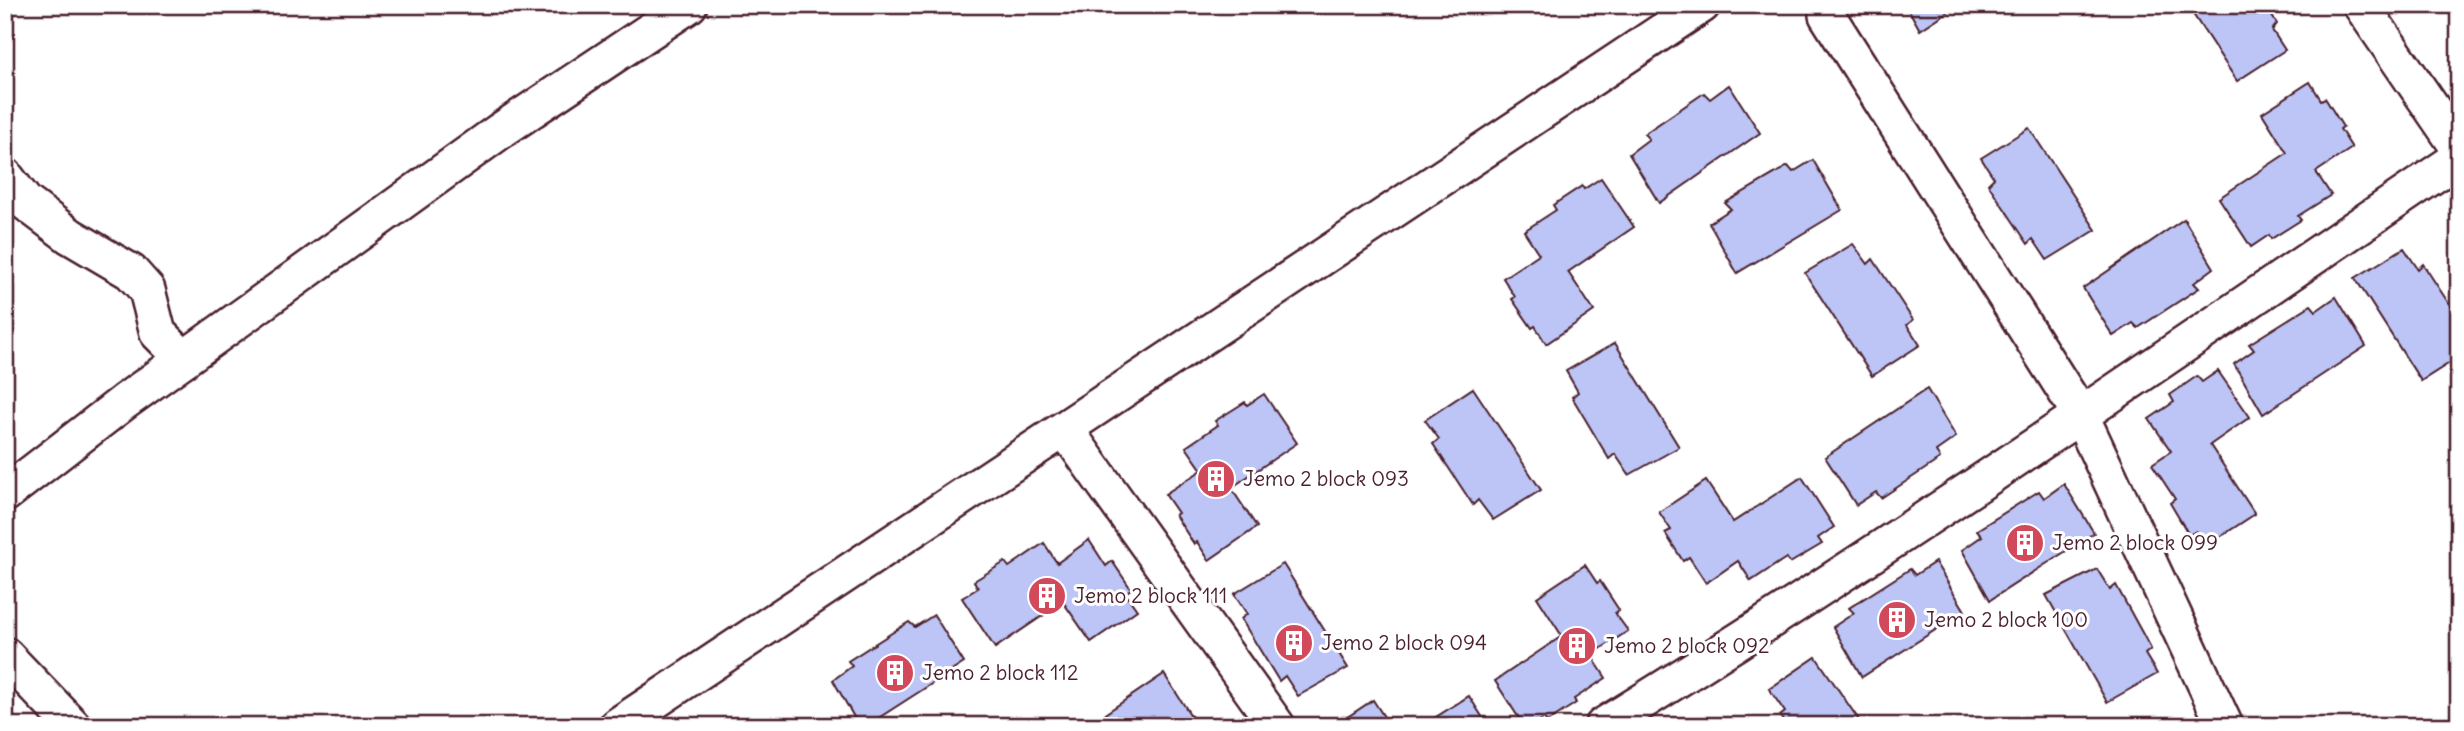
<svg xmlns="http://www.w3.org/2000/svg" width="2464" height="731" viewBox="0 0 2464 731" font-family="Delius,sans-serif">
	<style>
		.building { fill: #bcc5f6; stroke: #4a1f2b; stroke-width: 2 }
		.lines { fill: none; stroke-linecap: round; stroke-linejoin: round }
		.minor-casing { stroke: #4a1f2b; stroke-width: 40 }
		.minor { stroke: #fff; stroke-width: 35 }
		.labels { text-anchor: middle; stroke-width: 6; stroke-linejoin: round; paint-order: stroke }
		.poi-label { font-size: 21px; fill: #4a1f2b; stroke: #fff; text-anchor: start }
	</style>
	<rect width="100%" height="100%" fill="#fff"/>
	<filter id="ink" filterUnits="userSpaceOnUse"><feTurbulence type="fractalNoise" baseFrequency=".0143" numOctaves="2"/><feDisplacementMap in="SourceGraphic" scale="14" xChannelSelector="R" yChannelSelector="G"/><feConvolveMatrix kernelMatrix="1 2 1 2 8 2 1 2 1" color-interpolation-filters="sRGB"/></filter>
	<g filter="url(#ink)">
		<g class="building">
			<polygon points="1906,5 1958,5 1920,30"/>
			<polygon points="2187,5 2265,5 2277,24 2272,30 2285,50 2237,81"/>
			<polygon points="2310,82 2321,100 2325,98 2343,127 2340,129 2352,148 2316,172 2331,195 2298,216 2301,220 2271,239 2269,235 2251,247 2219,198 2287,153 2262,113"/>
			<polygon points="1729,85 1760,133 1659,203 1629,154 1649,139 1644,134 1704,93 1710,99"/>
			<polygon points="2029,128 2096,230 2047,260 2033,239 2028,244 1988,184 1994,178 1981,158"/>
			<polygon points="1813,160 1842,210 1737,273 1709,223 1731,209 1725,203 1788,166 1793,172"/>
			<polygon points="1601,178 1634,227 1568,272 1594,311 1546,344 1535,326 1532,328 1512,299 1515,297 1503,278 1539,254 1524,231 1556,210 1553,205 1582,186 1584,189"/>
			<polygon points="2184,219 2214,268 2194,283 2199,288 2138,328 2133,323 2113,336 2083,288"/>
			<polygon points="1853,244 1868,264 1873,259 1913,320 1907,325 1920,345 1872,376 1805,273"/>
			<polygon points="2404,248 2418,269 2423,264 2459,319 2459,328 2456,330 2459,334 2459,357 2421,381 2355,278"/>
			<polygon points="2336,297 2366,346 2263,414 2234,364 2254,350 2249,344 2311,305 2316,311"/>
			<polygon points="1615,343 1679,447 1629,475 1615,454 1609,459 1572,397 1578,392 1566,371"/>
			<polygon points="2218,371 2250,417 2210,445 2255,514 2206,546 2196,531 2189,535 2170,503 2175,499 2152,464 2171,451 2149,419 2174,402 2170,395 2197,376 2202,382"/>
			<polygon points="1473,388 1541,490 1493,520 1478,500 1473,505 1433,444 1439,439 1425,420"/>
			<polygon points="1927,389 1956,437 1936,451 1940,459 1881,498 1876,492 1856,505 1825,457"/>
			<polygon points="1264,394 1297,443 1231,488 1257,527 1209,560 1197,542 1194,544 1175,515 1178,513 1165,494 1202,470 1186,447 1218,425 1215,421 1245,402 1247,405"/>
			<polygon points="1802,477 1834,527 1818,538 1822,544 1790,563 1786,558 1751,581 1738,561 1706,583 1689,557 1683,561 1665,533 1671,530 1659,512 1706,481 1733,522"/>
			<polygon points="2064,484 2094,533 1990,600 1962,550 1982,536 1977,530 2039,491 2044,498"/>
			<polygon points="1089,540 1106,566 1112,561 1131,589 1125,593 1137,610 1091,642 1063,602 995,648 962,598 978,588 974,581 1005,562 1009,567 1044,543 1057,563"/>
			<polygon points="1935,562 1965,611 1862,677 1833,627 1854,613 1849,608 1910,569 1915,575"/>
			<polygon points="1283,564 1348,668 1298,696 1285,676 1279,681 1241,619 1247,614 1234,594"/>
			<polygon points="1585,565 1597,583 1600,581 1619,610 1615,613 1628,631 1591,655 1606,678 1574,699 1576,703 1547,722 1544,718 1533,726 1524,726 1495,681 1562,636 1537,597"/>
			<polygon points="2097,569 2110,590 2116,585 2151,649 2145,654 2157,674 2107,702 2046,595"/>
			<polygon points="934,615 964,663 866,726 859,726 833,680 852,666 848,661 909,622 915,627"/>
			<polygon points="1816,657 1863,726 1786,726 1780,716 1785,712 1769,689"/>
			<polygon points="1164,674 1195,722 1190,726 1087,726"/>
			<polygon points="1469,696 1488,726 1422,726"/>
			<polygon points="1373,700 1390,726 1334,726"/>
		</g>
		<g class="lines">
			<defs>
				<g id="minor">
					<polyline points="2361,5 2459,148"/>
					<polyline points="1827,15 2080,414 2225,726"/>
					<polyline points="5,176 25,202 70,236 131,272 147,290 158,333 184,359"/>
					<polyline points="1065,429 1277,726"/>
					<polyline points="5,494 124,402 500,131 689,5"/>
					<polyline points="5,655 73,726"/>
					<polyline points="617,726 1702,5"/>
					<path d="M 1603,726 C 1895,546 2175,350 2459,158"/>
				</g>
			</defs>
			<use href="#minor" class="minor-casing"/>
			<use href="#minor" class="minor"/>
		</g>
	</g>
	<defs>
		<symbol id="building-disc" viewBox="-11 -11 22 22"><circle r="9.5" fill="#d1495b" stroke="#fff"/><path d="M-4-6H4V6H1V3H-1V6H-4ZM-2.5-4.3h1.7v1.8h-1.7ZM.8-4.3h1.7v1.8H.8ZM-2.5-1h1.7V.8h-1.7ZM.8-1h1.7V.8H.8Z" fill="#fff"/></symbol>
	</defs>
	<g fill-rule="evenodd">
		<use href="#building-disc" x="1194" y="457" width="44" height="44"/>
		<use href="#building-disc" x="2003" y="521" width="44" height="44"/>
		<use href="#building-disc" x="1025" y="574" width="44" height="44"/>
		<use href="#building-disc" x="1875" y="598" width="44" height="44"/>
		<use href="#building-disc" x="1272" y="621" width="44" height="44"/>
		<use href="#building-disc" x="1555" y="624" width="44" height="44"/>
		<use href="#building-disc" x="873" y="651" width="44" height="44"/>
	</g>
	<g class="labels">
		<g class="poi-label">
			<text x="1243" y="486">Jemo 2 block 093</text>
			<text x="2052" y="550">Jemo 2 block 099</text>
			<text x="1074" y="603">Jemo 2 block 111</text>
			<text x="1924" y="627">Jemo 2 block 100</text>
			<text x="1321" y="650">Jemo 2 block 094</text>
			<text x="1604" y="653">Jemo 2 block 092</text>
			<text x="922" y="680">Jemo 2 block 112</text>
		</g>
	</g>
	<rect width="2464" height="731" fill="none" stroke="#fff" stroke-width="28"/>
	<rect x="14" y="14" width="2436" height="703" fill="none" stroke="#4a1f2b" stroke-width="2.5" filter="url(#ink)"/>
</svg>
